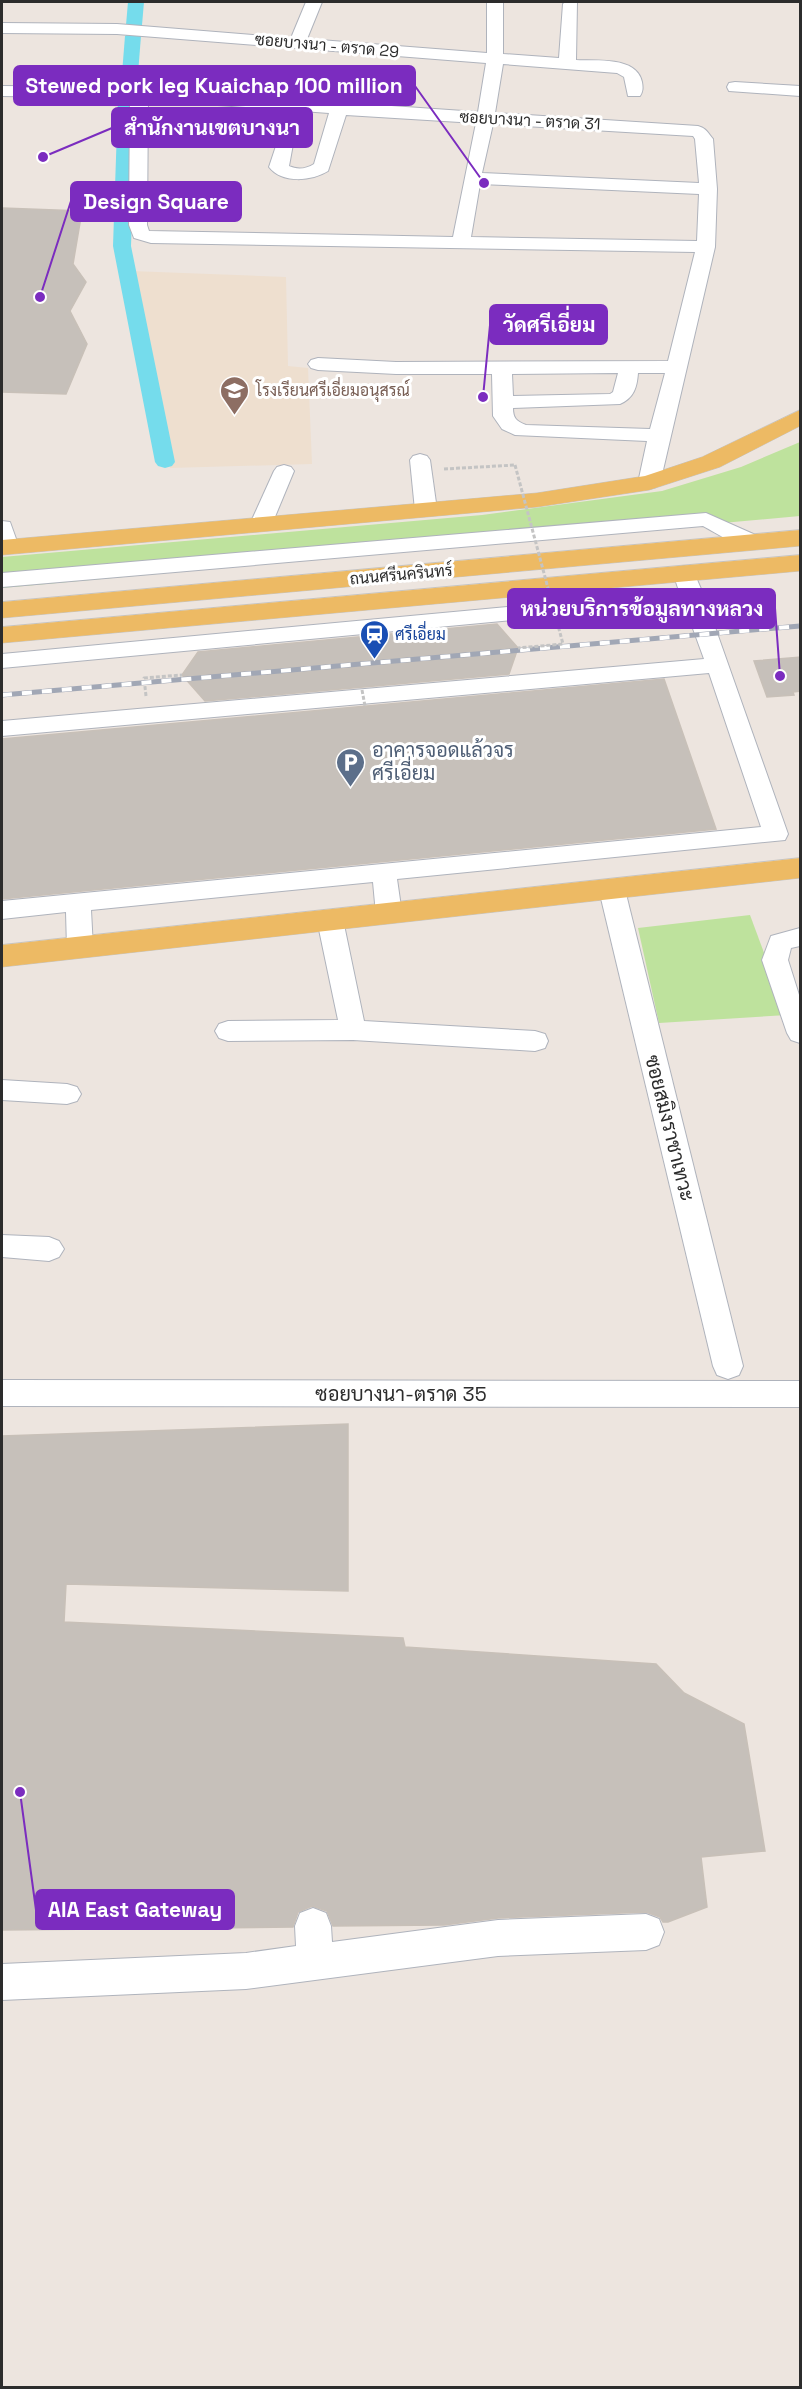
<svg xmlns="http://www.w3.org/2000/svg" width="802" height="2389" viewBox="0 0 802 2389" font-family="'Space Grotesk',Sarabun,sans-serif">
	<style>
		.education { fill: #eedfcf }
		.green { fill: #bee29d }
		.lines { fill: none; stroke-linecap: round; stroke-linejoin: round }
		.canal { fill: #75dcec; fill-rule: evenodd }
		.building { fill: #c6c0ba; stroke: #c8c0b8; stroke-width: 1.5 }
		.minor-casing { stroke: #afb3bc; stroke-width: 2 }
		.major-casing { stroke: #c4c4c4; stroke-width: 1 }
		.path { stroke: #c4c4c4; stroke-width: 3; stroke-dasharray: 4 2; stroke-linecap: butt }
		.minor { fill: #fff; fill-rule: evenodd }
		.major { fill: #edba64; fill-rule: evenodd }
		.rail-casing { stroke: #a1a7b5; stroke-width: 5 }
		.rail { stroke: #fff; stroke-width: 4; stroke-dasharray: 10; stroke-linecap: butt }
		.path-bridge { stroke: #c4c4c4; stroke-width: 3; stroke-dasharray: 4 2; stroke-linecap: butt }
		.labels { text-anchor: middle; stroke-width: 6; stroke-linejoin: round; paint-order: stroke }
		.far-street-label { font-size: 16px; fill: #2c2c2c; stroke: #fff }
		.far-education-label { font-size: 16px; fill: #785e54; stroke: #fff; text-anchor: start }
		.far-transit-label { font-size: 16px; fill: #164399; stroke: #fff; text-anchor: start }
		.service-label { font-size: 20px; fill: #4e5e75; stroke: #fff; text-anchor: start }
		.street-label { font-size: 20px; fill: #2c2c2c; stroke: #fff }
		.leader { fill: none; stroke: #7b2cbf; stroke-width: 2 }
		.callout-dot { fill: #7b2cbf; stroke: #fff; stroke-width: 2 }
		.callout { fill: #7b2cbf; stroke: #7b2cbf; stroke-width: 2 }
		.callout-label { font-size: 21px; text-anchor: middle; font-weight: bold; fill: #fff }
	</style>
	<rect width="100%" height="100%" fill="#ede5df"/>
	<polygon class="education" points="131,271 286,277 288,366 308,368 312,464 170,468"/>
	<g class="green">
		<polygon points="800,442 800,516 2,588 2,557 482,515 662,491 741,467"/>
		<polygon points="750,915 787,1015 659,1023 638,928"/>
	</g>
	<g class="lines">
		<g class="canal">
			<polygon points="128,2 144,2 142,25 140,28 128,28 126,25"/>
			<polygon points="133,31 141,36 137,86 135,90 123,90 121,86 125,36"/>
			<polygon points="127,94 133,95 136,99 131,246 175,462 172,466 165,468 158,466 155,462 113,246 118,99 121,95"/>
		</g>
	</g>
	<g class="building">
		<polygon points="2,208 82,211 73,264 86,282 70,311 87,344 66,394 2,392"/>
		<polygon points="497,624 518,648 509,674 205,701 182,675 198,652"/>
		<polygon points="801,657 801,691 793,692 794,695 767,697 754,661"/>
		<polygon points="664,679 716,829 2,899 2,739"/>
		<polygon points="348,1424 348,1591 66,1584 64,1622 403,1638 405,1647 656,1664 684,1693 744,1724 765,1851 701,1857 707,1907 668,1922 663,1922 660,1917 646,1912 498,1918 444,1925 333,1926 327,1911 312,1906 298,1912 293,1927 2,1930 2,1436"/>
	</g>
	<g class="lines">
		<defs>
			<g id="minor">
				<path d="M 306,2 L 322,2 L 307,39 L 487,53 L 487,2 L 503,2 L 503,54 L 559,58 L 563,4 L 565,2 L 577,2 L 576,60 C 595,61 637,56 642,82 C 643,88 643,91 640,96 L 628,96 L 624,77 L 617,73 L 503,64 L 495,113 L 698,126 C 706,128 708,133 713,139 L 717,189 L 715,247 L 660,483 L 656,487 L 649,489 L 642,487 L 638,483 L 647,441 L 515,435 L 502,429 L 493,416 L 492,374 L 396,374 L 318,370 L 311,368 L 308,364 L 311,360 L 318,358 L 396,362 L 668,361 L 695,252 L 151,243 L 134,238 L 129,225 L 130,98 L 2,96 L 2,86 L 115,87 L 478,112 L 486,63 L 117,34 L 2,33 L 2,23 L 117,24 L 291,38 ZM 148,100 L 329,113 L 314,164 C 306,169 297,170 289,166 L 293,144 L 290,140 L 278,140 L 269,167 C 282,184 312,181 328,171 L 346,115 L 476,123 L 453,237 L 149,231 L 147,225 ZM 493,124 L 693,136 L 695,139 L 699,183 L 482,173 ZM 480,184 L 699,194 L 697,241 L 471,237 ZM 618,373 L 613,392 L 610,394 L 513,396 L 512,374 ZM 638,373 L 665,373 L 650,429 L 526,425 C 516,421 513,418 513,408 L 620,404 C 634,398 637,387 638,373 Z"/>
				<polygon points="735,82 800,86 800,96 729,91 727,87 729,83"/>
				<polygon points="420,454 427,456 430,460 437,510 434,515 426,516 418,515 415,510 410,460 413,456"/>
				<polygon points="284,465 291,467 294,471 272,524 269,529 261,530 253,529 250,524 274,471 277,467"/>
				<path d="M 706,513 L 760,537 L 763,542 L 760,547 C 741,551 719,534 703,526 L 2,587 L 2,573 Z"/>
				<polygon points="2,521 10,522 19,547 16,552 2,552"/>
				<polygon points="684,566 692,568 704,596 788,834 785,840 397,879 402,914 398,920 389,923 380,920 376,914 373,882 91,910 93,948 89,954 80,957 71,954 67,948 66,912 2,919 2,901 761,827 709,673 2,736 2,721 704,659 684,604 2,668 2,654 679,591 673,573 676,568"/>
				<polygon points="612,881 621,884 625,890 743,1366 739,1375 728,1379 717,1375 713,1366 599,890 603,884"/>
				<polygon points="330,911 339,914 343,920 364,1021 535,1031 545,1034 548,1041 545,1048 535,1051 353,1040 228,1041 219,1038 215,1031 219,1024 228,1021 338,1020 317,920 321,914"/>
				<polygon points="800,928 800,946 791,948 788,960 800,998 800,1043 791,1040 787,1033 762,960 771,936"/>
				<polygon points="2,1080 67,1084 77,1087 81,1094 77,1101 67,1104 2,1100"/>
				<polygon points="2,1235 49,1237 59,1241 64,1249 59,1257 49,1261 2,1257"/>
				<polygon points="2,1380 800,1381 800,1407 2,1406"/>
				<polygon points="313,1908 326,1913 331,1926 332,1942 498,1920 646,1914 659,1919 664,1932 659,1945 646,1950 498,1956 246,1989 2,2000 2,1964 246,1953 296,1946 295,1926 300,1913"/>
			</g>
			<g id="major">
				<polygon points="800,410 800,426 720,467 649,490 537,507 2,555 2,540 537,493 645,476 702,457"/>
				<polygon points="800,530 800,546 2,618 2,602"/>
				<polygon points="800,555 800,571 2,643 2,627"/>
				<polygon points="800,858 800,878 2,967 2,945"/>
			</g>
		</defs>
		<use href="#minor" class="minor-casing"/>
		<use href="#major" class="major-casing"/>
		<g class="path">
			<polyline points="444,469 515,465"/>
			<polyline points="146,696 144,678 182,675"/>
		</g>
		<use href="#minor" class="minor"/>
		<use href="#major" class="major"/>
		<defs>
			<polyline id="rail" points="2,695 800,626"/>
		</defs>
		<use href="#rail" class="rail-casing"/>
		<use href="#rail" class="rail"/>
		<g class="path-bridge">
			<polyline points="515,465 563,644 518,648"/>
			<polyline points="362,690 365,706"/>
		</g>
	</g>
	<defs>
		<symbol id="school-pin" viewBox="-11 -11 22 30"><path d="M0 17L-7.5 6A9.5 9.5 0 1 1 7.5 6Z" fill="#8d6e63" stroke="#fff"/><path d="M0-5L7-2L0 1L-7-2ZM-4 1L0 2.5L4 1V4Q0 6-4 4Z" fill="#fff"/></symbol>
		<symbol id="station-pin" viewBox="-11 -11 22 30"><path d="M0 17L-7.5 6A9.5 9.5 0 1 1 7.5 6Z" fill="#1a4fb4" stroke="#fff"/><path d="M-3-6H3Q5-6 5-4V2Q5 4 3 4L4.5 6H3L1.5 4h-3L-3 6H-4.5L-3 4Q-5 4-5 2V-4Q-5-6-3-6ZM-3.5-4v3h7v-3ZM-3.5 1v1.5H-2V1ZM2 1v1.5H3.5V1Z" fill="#fff"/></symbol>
		<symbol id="parking-pin" viewBox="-11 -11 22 30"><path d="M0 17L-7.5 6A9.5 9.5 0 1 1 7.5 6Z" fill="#5c6f8a" stroke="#fff"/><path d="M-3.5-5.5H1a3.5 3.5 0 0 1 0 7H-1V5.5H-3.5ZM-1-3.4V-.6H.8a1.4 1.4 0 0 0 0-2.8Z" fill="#fff"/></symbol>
	</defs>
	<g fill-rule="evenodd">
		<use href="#school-pin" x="218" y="374" width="33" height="45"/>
		<use href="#station-pin" x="358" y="618" width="33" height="45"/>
		<use href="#parking-pin" x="334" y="746" width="33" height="45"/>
	</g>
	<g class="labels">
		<g class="far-street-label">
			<text transform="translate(327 45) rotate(5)" y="6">ซอยบางนา - ตราด 29</text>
			<text transform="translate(530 120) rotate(3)" y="6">ซอยบางนา - ตราด 31</text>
			<text transform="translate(401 574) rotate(-5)" y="6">ถนนศรีนครินทร์</text>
		</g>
		<g class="far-education-label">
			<text x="256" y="396">โรงเรียนศรีเอี่ยมอนุสรณ์</text>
		</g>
		<g class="far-transit-label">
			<text x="395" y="640">ศรีเอี่ยม</text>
		</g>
		<g class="service-label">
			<text x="372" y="757">อาคารจอดแล้วจร<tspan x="372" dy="23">ศรีเอี่ยม</tspan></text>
		</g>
		<g class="street-label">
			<text transform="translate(670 1128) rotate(76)" y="7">ซอยสมิงราชาเทวะ</text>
			<text x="401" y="1401">ซอยบางนา-ตราด 35</text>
		</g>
	</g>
	<path class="leader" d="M484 183L415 86M43 157L112 128M40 297L71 201M483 397L490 325M780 676L775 608M20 1792L36 1910"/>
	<g class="callout-dot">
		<circle cx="484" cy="183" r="6"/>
		<circle cx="43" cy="157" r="6"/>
		<circle cx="40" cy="297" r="6"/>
		<circle cx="483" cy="397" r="6"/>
		<circle cx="780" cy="676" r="6"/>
		<circle cx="20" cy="1792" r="6"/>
	</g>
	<g class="callout">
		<rect x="14" y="66" width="401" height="39" rx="6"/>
		<rect x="112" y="108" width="200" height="39" rx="6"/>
		<rect x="71" y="182" width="170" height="39" rx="6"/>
		<rect x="490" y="305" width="117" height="39" rx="6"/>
		<rect x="508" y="589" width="267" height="39" rx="6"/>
		<rect x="36" y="1890" width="198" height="39" rx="6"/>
	</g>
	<g class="callout-label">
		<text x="214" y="93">Stewed pork leg Kuaichap 100 million</text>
		<text x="212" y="135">สำนักงานเขตบางนา</text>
		<text x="156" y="209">Design Square</text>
		<text x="549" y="332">วัดศรีเอี่ยม</text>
		<text x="642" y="616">หน่วยบริการข้อมูลทางหลวง</text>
		<text x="135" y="1917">AIA East Gateway</text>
	</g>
	<rect width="802" height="2389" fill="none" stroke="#2c2c2c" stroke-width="6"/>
</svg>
